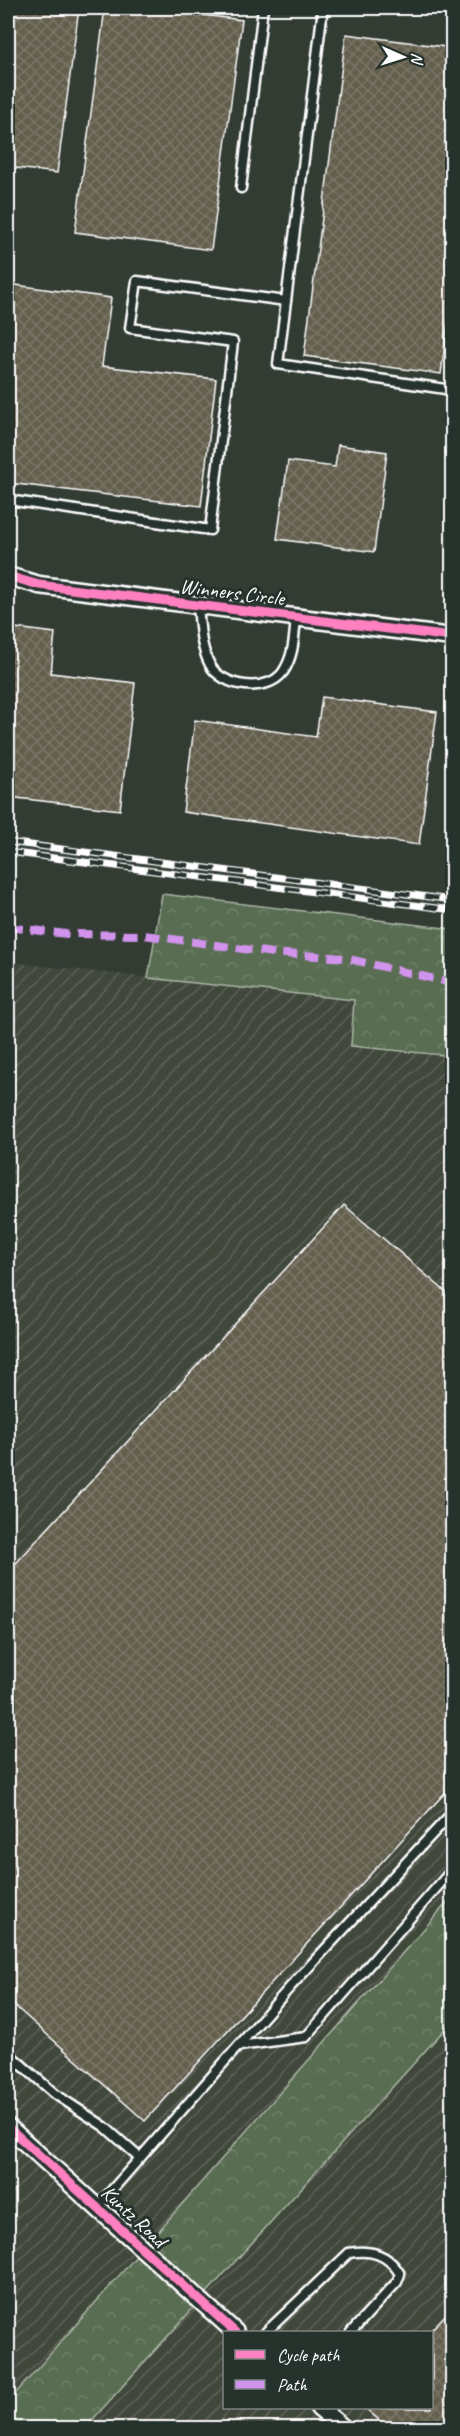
<svg xmlns="http://www.w3.org/2000/svg" width="460" height="2436" viewBox="0 0 460 2436" font-family="Caveat,sans-serif">
	<style>
		.industrial { fill: url(#industrial-furrows); fill-rule: evenodd }
		.forest { fill: url(#forest-crowns); stroke: #acb6a8; stroke-width: 1.5 }
		.building { fill: url(#building-cross-hatch); stroke: #fff; stroke-width: 1.5 }
		.lines { fill: none; stroke-linecap: round; stroke-linejoin: round }
		.service-casing { stroke: #fff; stroke-width: 13 }
		.minor-casing { stroke: #fff; stroke-width: 21 }
		.service { stroke: #26332d; stroke-width: 8 }
		.minor { stroke: #26332d; stroke-width: 16 }
		.rail-casing { stroke: #fff; stroke-width: 7 }
		.rail { stroke: #26332d; stroke-width: 4.5; stroke-dasharray: 14; stroke-linecap: butt }
		.quiet { stroke: #d193ec; stroke-width: 8; stroke-dasharray: 15 8; stroke-linecap: butt }
		.cycleway-casing { stroke: #26332d; stroke-width: 13 }
		.cycleway { stroke: #ff80c0; stroke-width: 9 }
		.labels { text-anchor: middle; stroke-width: 6; stroke-linejoin: round; paint-order: stroke }
		.street-label { font-size: 21px; fill: #fff; stroke: #26332d }
	</style>
	<defs>
		<pattern id="industrial-furrows" width="10" height="10" patternUnits="userSpaceOnUse" patternTransform="scale(1.5)"><rect width="10" height="10" fill="#41463b"/><path d="M-1 1l2-2M0 10L10 0M9 11l2-2" fill="none" stroke="#5e6258"/></pattern>
		<pattern id="forest-crowns" width="20" height="18" patternUnits="userSpaceOnUse" patternTransform="scale(1.5)"><rect width="20" height="18" fill="#586d51"/><path d="M2 6a3 3 0 1 1 6 0M12 15a3 3 0 1 1 6 0" fill="none" stroke="#71836b"/></pattern>
		<pattern id="building-cross-hatch" width="8" height="8" patternUnits="userSpaceOnUse" patternTransform="scale(1.5)"><rect width="8" height="8" fill="#645e4d"/><path d="M0 0l8 8M0 8l8-8" fill="none" stroke="#7b7668"/></pattern>
	</defs>
	<rect width="100%" height="100%" fill="#323c33"/>
	<filter id="ink" filterUnits="userSpaceOnUse"><feTurbulence type="fractalNoise" baseFrequency=".0167" numOctaves="2"/><feDisplacementMap in="SourceGraphic" scale="12" xChannelSelector="R" yChannelSelector="G"/><feConvolveMatrix kernelMatrix="1 2 1 2 8 2 1 2 1" color-interpolation-filters="sRGB"/></filter>
	<g filter="url(#ink)">
		<g class="industrial">
			<polygon points="8,962 355,1000 351,1046 452,1056 452,1897 8,2402"/>
			<path d="M 452,2021 L 452,2428 L 85,2428 ZM 225,2332 L 432,2332 L 432,2408 L 225,2408 Z"/>
		</g>
		<g class="forest">
			<polygon points="162,894 452,929 452,1056 351,1046 354,1000 148,978"/>
			<polygon points="452,1897 452,2021 85,2428 8,2428 8,2402"/>
		</g>
		<g class="building">
			<polygon points="8,8 79,8 57,173 8,167"/>
			<polygon points="105,8 147,8 242,20 211,250 75,232"/>
			<polygon points="346,34 453,48 453,284 441,374 304,356"/>
			<polygon points="8,284 111,298 102,366 216,379 201,506 8,483"/>
			<polygon points="338,445 387,452 374,552 277,539 288,461 335,467"/>
			<polygon points="8,627 55,633 51,673 135,683 120,810 8,797"/>
			<polygon points="322,697 437,712 419,845 183,812 195,720 316,737"/>
			<polygon points="344,1205 453,1298 453,1784 145,2121 8,2000 8,1572"/>
			<polygon points="453,2307 453,2424 448,2428 388,2428 365,2408 432,2408 432,2329"/>
		</g>
		<g class="lines">
			<defs>
				<g id="service">
					<polyline points="241,188 263,8"/>
					<polyline points="286,301 278,364 452,390"/>
					<polyline points="8,500 210,530 233,342 130,328 137,281 286,301 323,8"/>
					<path d="M 198,605 C 200,626 200,646 210,665 C 222,687 267,694 283,672 C 294,656 294,637 296,618"/>
					<polyline points="239,2046 306,2037 452,1870"/>
					<polyline points="8,2053 55,2094 105,2127 140,2158"/>
					<polyline points="97,2207 291,1986 452,1813"/>
					<path d="M 266,2332 L 349,2253 C 371,2249 388,2254 400,2274 L 397,2282 L 351,2332"/>
				</g>
				<g id="minor">
					<polyline points="8,576 39,585 452,637"/>
					<polyline points="8,2127 235,2332"/>
					<polyline points="319,2408 343,2428"/>
				</g>
			</defs>
			<use href="#service" class="service-casing"/>
			<use href="#minor" class="minor-casing"/>
			<use href="#service" class="service"/>
			<use href="#minor" class="minor"/>
			<defs>
				<g id="rail">
					<polyline points="8,842 452,900"/>
					<polyline points="8,852 452,910"/>
				</g>
			</defs>
			<use href="#rail" class="rail-casing"/>
			<use href="#rail" class="rail"/>
			<polyline class="quiet" points="8,927 67,934 144,935 273,953 345,958 452,983"/>
			<defs>
				<g id="cycleway">
					<polyline points="8,576 39,585 452,637"/>
					<polyline points="8,2127 235,2332"/>
				</g>
			</defs>
			<use href="#cycleway" class="cycleway-casing"/>
			<use href="#cycleway" class="cycleway"/>
		</g>
	</g>
	<g class="labels">
		<g class="street-label">
			<text transform="translate(232 592) rotate(7)" y="7">Winners Circle</text>
			<text transform="translate(134 2216) rotate(43)" y="7">Kuntz Road</text>
		</g>
	</g>
	<rect width="460" height="2436" fill="none" stroke="#26332d" stroke-width="30"/>
	<rect x="15" y="15" width="430" height="2406" fill="none" stroke="#fff" stroke-width="2" filter="url(#ink)"/>
	<rect x="223" y="2331" width="210" height="78" fill="#26332d" stroke="#7d8581" stroke-width="1.5"/>
	<rect x="235" y="2350" width="30" height="9" fill="#ff80c0" stroke="#7d8581" stroke-width="1.5"/>
	<text x="277" y="2361" font-size="18" fill="#ffffff">Cycle path</text>
	<rect x="235" y="2380" width="30" height="9" fill="#d193ec" stroke="#7d8581" stroke-width="1.5"/>
	<text x="277" y="2391" font-size="18" fill="#ffffff">Path</text>
	<g transform="translate(403 57) rotate(93)" stroke="#26332d" stroke-width="4.5" paint-order="stroke">
	<path d="M0-4.5L10 22L0 15L-10 22Z" fill="#ffffff"/>
	<text y="-9" font-size="16" font-weight="bold" text-anchor="middle" fill="#ffffff">N</text>
	</g>
</svg>
